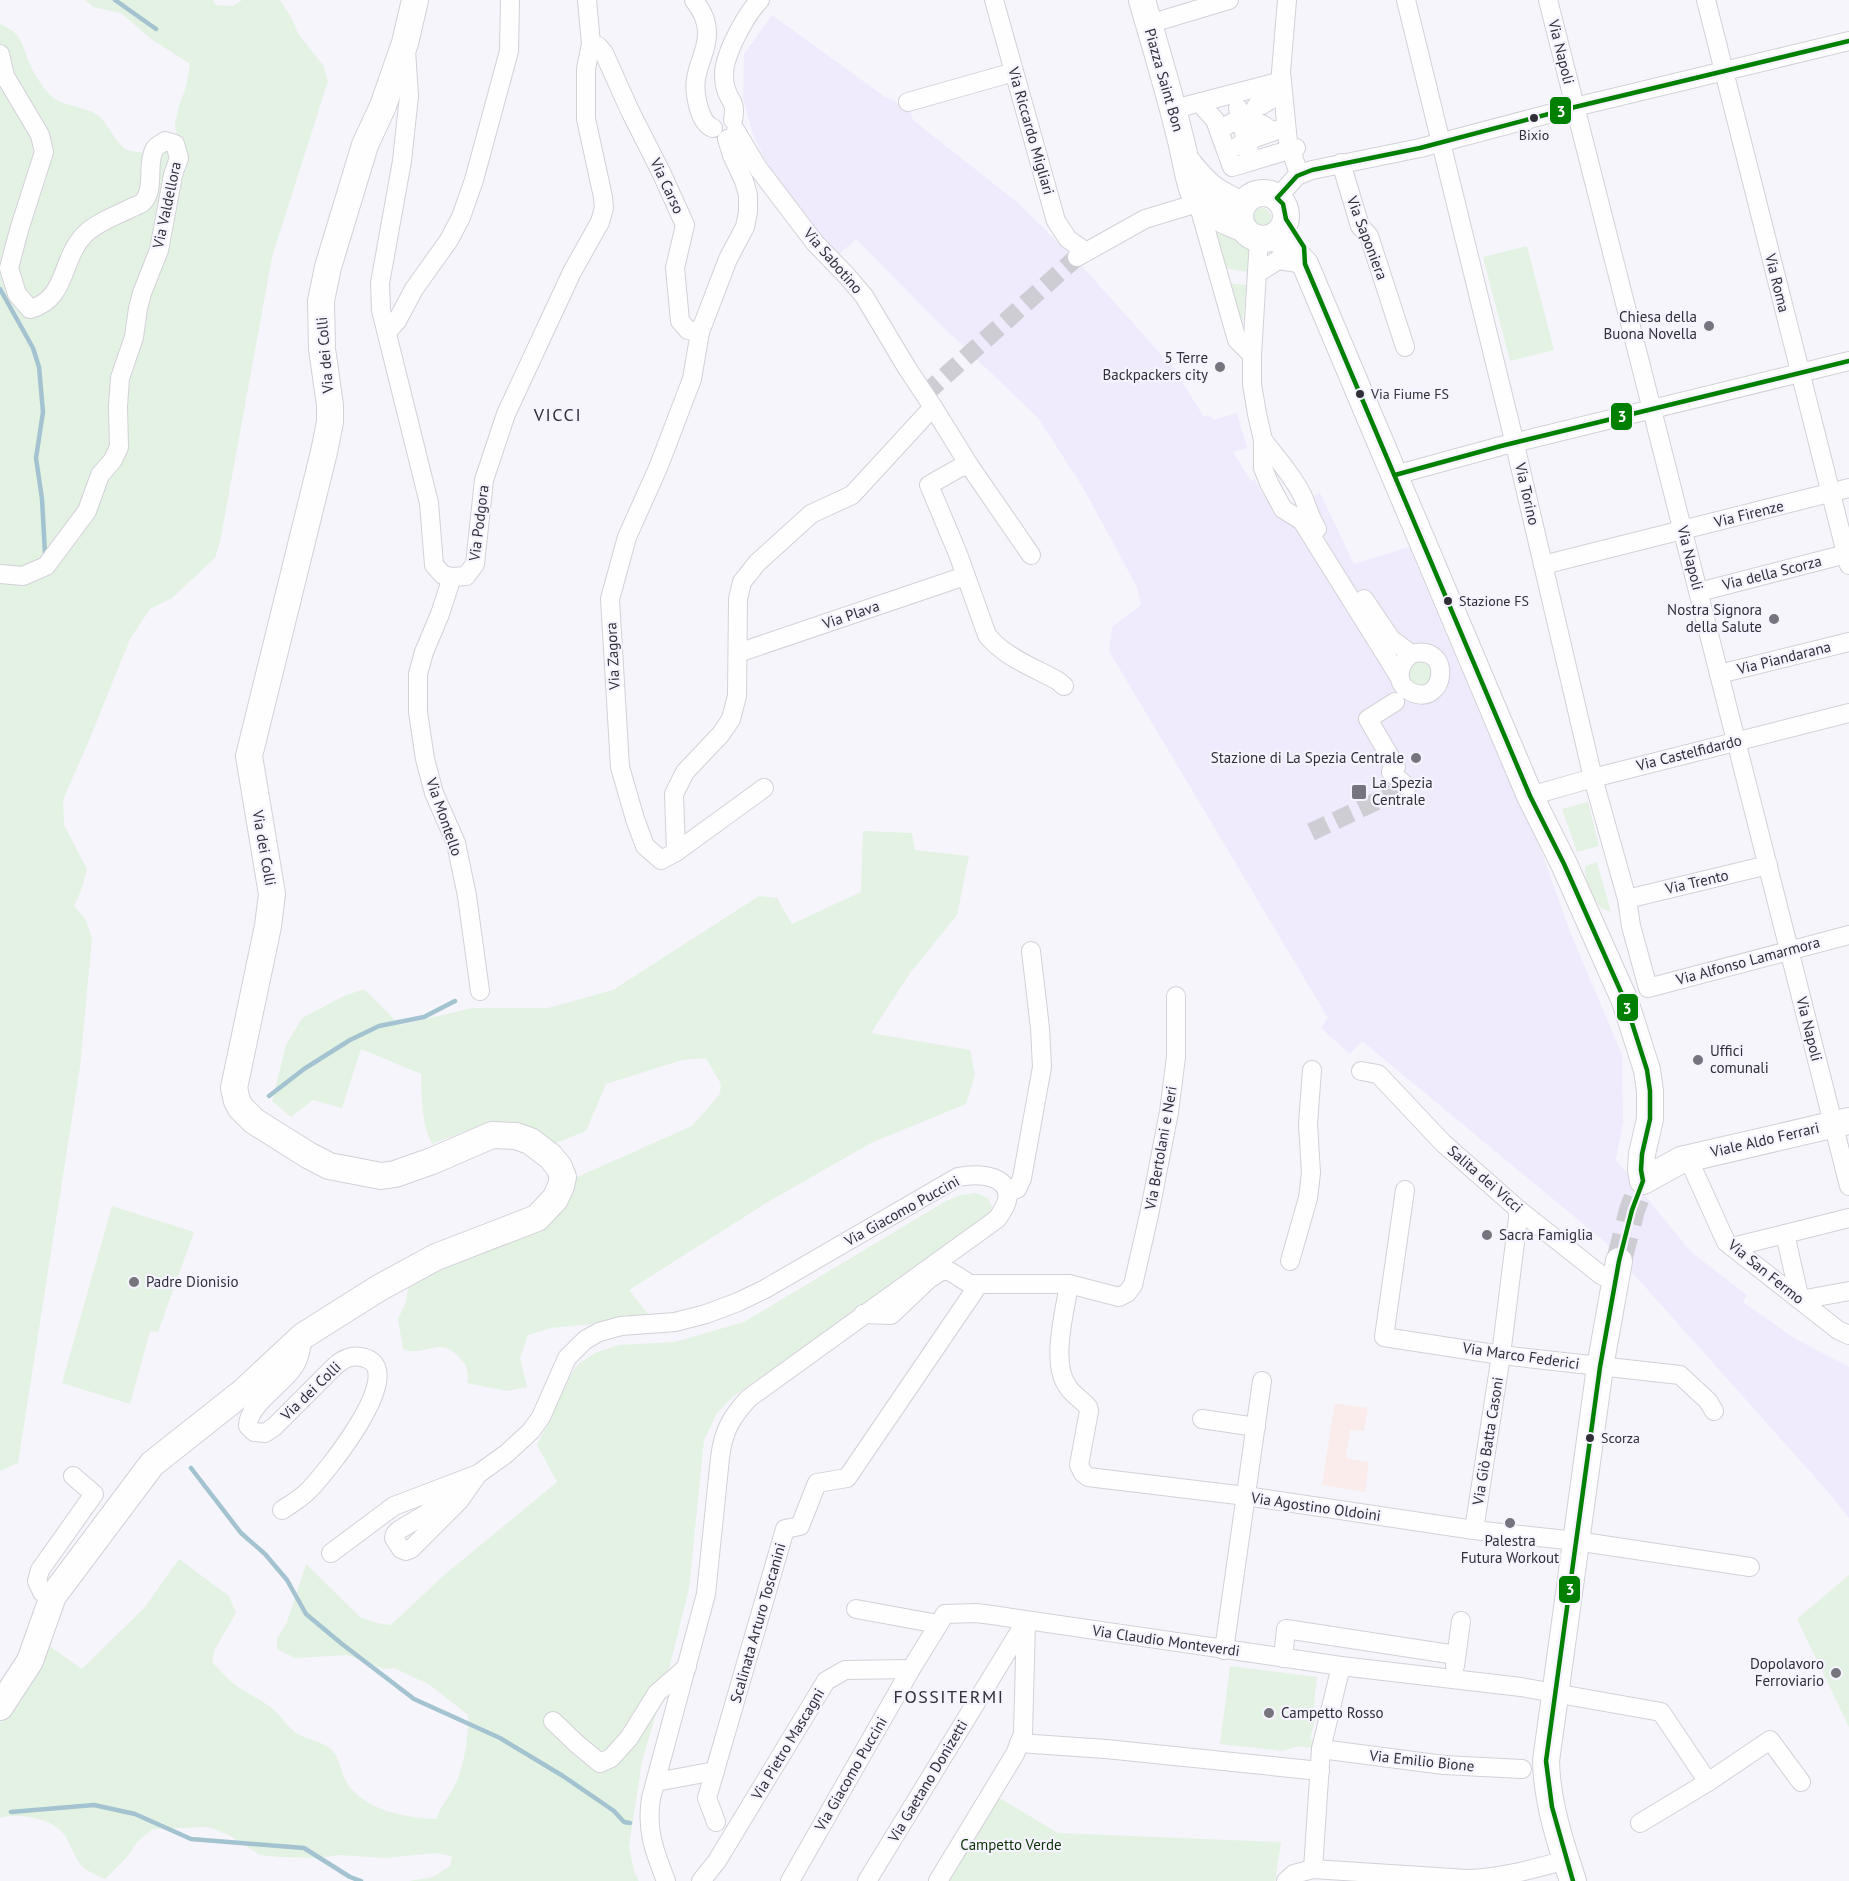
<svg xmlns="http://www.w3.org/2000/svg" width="1849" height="1881" viewBox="0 0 1849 1881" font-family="'PT Sans',sans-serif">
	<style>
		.built { fill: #efebfc }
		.education { fill: #faecea }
		.green { fill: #e3f2e3 }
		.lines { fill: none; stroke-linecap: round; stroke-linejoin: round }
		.stream { stroke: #a2c3cf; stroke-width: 4.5 }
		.street-tunnel { stroke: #cfcdd4; stroke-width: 18; stroke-dasharray: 18 9; stroke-linecap: butt }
		.secondary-tunnel { stroke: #cfcdd4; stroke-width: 26; stroke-dasharray: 26 13; stroke-linecap: butt }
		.street-casing { stroke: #d3d1d8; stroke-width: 20 }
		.secondary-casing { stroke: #d3d1d8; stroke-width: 28 }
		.street { stroke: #fefefe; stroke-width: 18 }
		.secondary { stroke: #fefefe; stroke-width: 26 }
		.bus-1-casing { stroke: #f5f3fd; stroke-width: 9 }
		.bus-1 { stroke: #008000; stroke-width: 4.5 }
		.bus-dot { fill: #312f38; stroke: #f5f3fd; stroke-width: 2 }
		.poi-dot { fill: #76747c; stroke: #f5f3fd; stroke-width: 2 }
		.labels { text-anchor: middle; stroke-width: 4.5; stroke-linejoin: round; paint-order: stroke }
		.bus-label { font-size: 14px; fill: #312f38; stroke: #f5f3fd; text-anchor: start }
		.street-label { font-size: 15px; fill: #312f38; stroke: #f5f3fd }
		.poi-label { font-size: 15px; fill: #312f38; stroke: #f5f3fd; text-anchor: end }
		.park-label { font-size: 15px; fill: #0c3305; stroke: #f5f3fd }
		.quarter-label { font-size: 18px; letter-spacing: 1.5px; fill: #312f38; stroke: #f5f3fd }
		.line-badge { stroke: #f5f3fd; stroke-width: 2 }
		.badge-label { font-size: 16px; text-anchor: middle; font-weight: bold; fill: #fff }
	</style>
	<rect width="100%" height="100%" fill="#f6f5fb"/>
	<polygon class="built" points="772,15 885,97 910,109 913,120 1018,203 1080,264 1159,352 1167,365 1171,364 1204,417 1208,415 1214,420 1237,413 1247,448 1233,452 1251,481 1254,479 1274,513 1320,493 1354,564 1409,547 1483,721 1537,839 1569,929 1622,1055 1623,1122 1616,1160 1691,1252 1747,1295 1743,1302 1794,1338 1849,1367 1849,1518 1830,1494 1605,1242 1362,1041 1350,1054 1321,1028 1328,1018 1109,651 1112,627 1141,605 1137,587 1082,486 1038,418 942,326 856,239 838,255 814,229 771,171 753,135 743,99 744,54"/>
	<polygon class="education" points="1335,1403 1368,1408 1364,1431 1350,1430 1346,1458 1369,1462 1365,1492 1322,1485"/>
	<g class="green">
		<path d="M 85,0 L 213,0 L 216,5 L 233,6 L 242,0 L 280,0 L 291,17 L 299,35 L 323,65 L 328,81 L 272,257 L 220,542 L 215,558 L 172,598 L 150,609 L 130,639 L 90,738 L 63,800 L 64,825 L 87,869 L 82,888 L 74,906 L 86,920 L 92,938 L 80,1067 L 18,1463 L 0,1471 L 0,24 C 22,33 21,42 29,62 C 33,72 41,85 48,93 C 62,109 86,104 101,118 C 109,126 118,147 128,150 C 141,154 154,152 168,150 L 176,134 L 175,124 L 179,105 L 186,87 L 190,64 L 151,39 L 121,13 L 93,7 Z"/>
		<circle cx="1262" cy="217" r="9"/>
		<polygon points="1211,221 1249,250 1251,258 1249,272 1222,268"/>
		<polygon points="1527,246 1554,350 1510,361 1483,257"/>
		<polygon points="1228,283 1247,285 1242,328"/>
		<polygon points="1419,659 1431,664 1432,682 1420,688 1408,681 1408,667"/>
		<polygon points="1588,802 1599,846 1577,852 1562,809"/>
		<path d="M 863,831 L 912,833 L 915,850 L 969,856 L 957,915 L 910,973 L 871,1033 L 970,1050 L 975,1075 L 966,1104 L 871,1143 L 768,1202 L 629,1290 L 651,1318 L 551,1328 L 528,1335 L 520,1358 L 527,1387 L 507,1391 L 467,1383 C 469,1372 467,1366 460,1358 C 438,1334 428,1358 403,1349 L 398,1319 L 406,1302 L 408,1288 L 439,1267 L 565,1196 L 575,1178 L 692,1126 L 720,1094 L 721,1084 L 706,1058 L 682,1060 L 606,1084 L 586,1131 L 548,1146 L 487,1125 L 476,1127 L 432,1144 C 421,1122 422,1098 421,1074 L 361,1049 L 342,1108 L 313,1100 L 291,1117 L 272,1101 L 286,1045 L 302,1018 L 344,996 L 364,989 L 400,1025 L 472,1008 L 548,1008 L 613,990 L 759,896 L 777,898 L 792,924 L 861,892 Z"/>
		<polygon points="1597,862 1611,912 1601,908 1594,899 1586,882 1585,866"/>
		<path d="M 976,1193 L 988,1198 L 992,1207 L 989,1214 L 977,1226 L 735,1395 L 717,1413 L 704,1440 L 689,1589 L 666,1681 L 642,1761 L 629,1847 L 634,1871 L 639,1881 L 409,1881 L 433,1877 L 450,1866 L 452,1856 L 435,1853 L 386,1858 L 338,1855 L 319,1858 L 279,1857 L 260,1855 L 227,1834 L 208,1827 L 153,1829 L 138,1841 L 127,1857 L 105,1879 C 97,1875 86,1871 81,1865 C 73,1855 70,1841 62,1832 C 50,1818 17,1813 0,1818 L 0,1723 L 14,1705 L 45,1643 L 82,1669 L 145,1607 L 179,1559 L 229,1596 L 236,1613 L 215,1649 L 212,1662 C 220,1670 228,1680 238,1687 C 248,1694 260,1699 269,1706 C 279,1713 286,1725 295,1732 C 304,1739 318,1740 328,1747 C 340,1754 340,1772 347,1783 C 365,1811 407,1818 437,1819 C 440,1805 449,1798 455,1785 C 464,1767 469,1735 468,1715 L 430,1685 L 394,1668 L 384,1669 L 347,1655 L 295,1658 L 277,1649 L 277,1639 L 287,1622 L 306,1564 L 360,1617 L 376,1623 L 391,1625 L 443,1576 L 557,1482 L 537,1445 L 549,1422 L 564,1385 L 579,1363 L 597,1352 L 619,1345 L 675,1342 L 744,1322 L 946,1201 L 961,1195 Z"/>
		<polygon points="112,1206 194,1232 158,1332 150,1331 130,1404 62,1383"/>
		<polygon points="1849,1575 1849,1727 1797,1619"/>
		<polygon points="1230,1666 1317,1677 1314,1705 1315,1721 1310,1739 1319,1742 1318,1749 1297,1746 1283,1751 1220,1744"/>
		<polygon points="998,1797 1058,1833 1281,1842 1275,1881 946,1881"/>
	</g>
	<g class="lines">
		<g class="stream">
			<polyline points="115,0 156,29"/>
			<polyline points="0,289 33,348 39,367 43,412 36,458 42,499 45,553"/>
			<polyline points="269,1096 304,1069 350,1040 379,1026 424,1017 455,1001"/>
			<polyline points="191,1468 241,1533 265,1554 287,1580 306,1614 342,1644 414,1699 500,1738 563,1776 614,1811 624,1822 630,1823"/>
			<polyline points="11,1812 94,1805 135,1814 191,1839 304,1848 350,1877 361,1881"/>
		</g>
		<g class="street-tunnel">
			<polyline points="925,394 1077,257"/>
			<polyline points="1311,832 1407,787"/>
		</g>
		<polyline class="secondary-tunnel" points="1619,1261 1632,1210 1643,1181"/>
		<defs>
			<g id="street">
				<polyline points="587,0 591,44"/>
				<path d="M 694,0 C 702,12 707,19 707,34 C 707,51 698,63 696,79 C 694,92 699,124 713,128"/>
				<polyline points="994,0 1056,221 1068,239 1086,252"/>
				<polyline points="1287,0 1281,72 1288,142 1297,168"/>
				<polyline points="1406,0 1512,432 1593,778 1627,899 1631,926 1648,988 1849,935"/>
				<polyline points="1548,0 1849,1186"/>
				<polyline points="1706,0 1849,565"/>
				<polyline points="1149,24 1229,0"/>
				<polyline points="406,50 409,96 402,161 380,283 381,310 429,503 434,565 443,575 452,577 466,576 475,564 484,480 506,414 572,272 600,222 604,208 603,197 586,119 586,69 591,44 598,46 604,53 630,111 661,172 685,225 675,268 680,321 688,330 700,332 728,259 745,227 748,212 748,195 744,181 732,155 727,139"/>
				<path d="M 0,54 L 5,76 L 40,135 L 44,152 L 19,230 L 9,268 L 17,294 L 30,309 C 68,299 60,259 85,234 C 96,223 115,216 129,209 C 133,207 139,205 142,203 C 156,190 146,166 154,150 C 156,146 161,144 165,141 L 175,144 L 179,158 L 173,175 L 159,250 L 142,293 L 138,308 L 134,337 L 120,378 L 118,406 L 119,447 L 113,460 L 100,475 L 87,511 L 46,566 L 23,576 L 0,574"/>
				<polyline points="908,102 1014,72"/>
				<polyline points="1203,102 1205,109 1215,120 1232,167 1296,148"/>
				<polyline points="1182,107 1282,81"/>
				<path d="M 1238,108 L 1240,118 C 1254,120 1262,122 1272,132"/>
				<polyline points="1249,119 1257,105 1262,105 1270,100 1272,84"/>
				<path d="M 733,120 C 734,115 735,107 732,102 C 727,93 724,87 724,76 C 723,56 746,14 760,0"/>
				<polyline points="1219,130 1240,118 1252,161"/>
				<polyline points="1238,146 1246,141 1286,127"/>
				<polyline points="1341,163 1360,226 1369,236 1405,347"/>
				<polyline points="1277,198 1297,176 1312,170 1420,148 1575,107 1849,41"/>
				<polyline points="1259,239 1252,355 1252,384 1257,414 1263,440 1263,468 1269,483 1283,509 1302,521 1400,678"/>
				<polyline points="1077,257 1145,219 1198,203 1237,340 1252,355"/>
				<polyline points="1258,273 1278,260 1305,264"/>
				<polyline points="387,332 397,321 414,289 449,240 461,217 474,180 509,51 510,0"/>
				<polyline points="700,332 692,379 658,468 627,537 610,599 620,767 635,819 645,846 661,860 676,852 764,788"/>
				<polyline points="933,407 969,465 1031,555"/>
				<path d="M 1263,440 C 1276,457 1296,480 1304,499 C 1308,510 1311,519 1317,529"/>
				<path d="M 969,465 L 959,468 L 929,485 L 958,554 L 987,635 C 1004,657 1035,668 1058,681 L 1064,686"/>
				<polyline points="1395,475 1501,446 1849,361"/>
				<polyline points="1543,565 1849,488"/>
				<polyline points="452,577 440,614 424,652 418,674 418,712 425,759 434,793 456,843 467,896 480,991"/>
				<polyline points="1699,592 1846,554"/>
				<path d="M 1364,599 L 1391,639 L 1411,654 C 1454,642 1446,708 1411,692 C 1394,684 1398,664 1411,654"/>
				<polyline points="738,653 965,576"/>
				<polyline points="1719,674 1849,642"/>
				<polyline points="1395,702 1368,719 1396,767"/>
				<polyline points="1393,763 1391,772 1407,787"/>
				<polyline points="1530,796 1593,778 1849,713"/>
				<polyline points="676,852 674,794 685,772 721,734 731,719 737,696 738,599 742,582 757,563 811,514 852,495 933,407 907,368 864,296 847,276 815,243 758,168 736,131"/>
				<polyline points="1627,899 1768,865"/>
				<polyline points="1361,1071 1378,1074 1443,1143 1519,1210 1601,1275 1616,1282"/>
				<polyline points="1688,1158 1726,1242 1838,1330 1849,1335"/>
				<polyline points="1405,1190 1384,1337 1501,1355 1680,1375 1708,1401 1714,1411"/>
				<polyline points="1007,1192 1017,1189 1022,1178 1042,1067 1040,1028 1031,951"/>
				<polyline points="1732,1247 1785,1234"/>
				<polyline points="1290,1261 1308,1198 1311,1173 1308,1124 1312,1070"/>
				<path d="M 1069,1284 C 1065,1312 1050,1363 1068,1387 C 1073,1395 1082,1400 1088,1407 L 1089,1411 L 1079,1465 L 1083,1473 L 1088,1477 L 1246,1496 L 1474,1530 L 1576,1541 L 1750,1567"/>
				<polyline points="1800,1300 1785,1234 1849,1218"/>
				<polyline points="1800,1300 1849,1291"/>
				<polyline points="863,1314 891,1315 929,1279 943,1270 951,1272 970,1284 1069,1284 1119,1297 1127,1293 1133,1285 1149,1215 1169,1112 1176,1057 1176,996"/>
				<polyline points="1202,1419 1256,1427"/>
				<polygon points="478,1474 459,1501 411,1549 406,1551 401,1549 394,1538 395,1534 399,1530 426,1514"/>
				<path d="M 282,1510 C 291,1504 300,1499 308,1491 C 325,1474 409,1371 365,1358 C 353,1354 344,1358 335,1366 L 274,1427 L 265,1433 L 254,1432 L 248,1426 C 247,1406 283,1384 293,1368 C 300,1359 301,1347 303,1336"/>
				<polyline points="1474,1530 1501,1355 1519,1210"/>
				<path d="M 331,1553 L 394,1506 L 478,1474 L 506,1454 L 531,1431 L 541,1417 L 567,1358 L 585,1340 L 599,1332 L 621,1326 L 675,1322 L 706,1314 L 738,1302 L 765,1289 L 958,1177 C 973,1174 1001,1173 1007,1191 C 1010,1201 1002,1212 997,1219 L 749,1398 C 731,1417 723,1432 720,1458 L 706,1594 L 651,1798 C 646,1831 654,1850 666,1881"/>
				<polyline points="53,1596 42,1592 37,1581 40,1570 94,1494 73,1476"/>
				<polyline points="856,1609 938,1624"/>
				<polyline points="1224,1650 1262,1381"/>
				<polyline points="1283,1658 1286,1629 1456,1655"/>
				<polyline points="1455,1666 1461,1621"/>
				<polyline points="553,1721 577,1744 600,1763 611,1758 629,1738 657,1693 687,1667"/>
				<polyline points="1019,1743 1106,1749 1320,1771"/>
				<polyline points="1321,1749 1444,1765 1522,1769"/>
				<polyline points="656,1782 715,1771"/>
				<polyline points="716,1822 707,1798 785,1529 800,1526 817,1483 847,1478 979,1284"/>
				<polyline points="1640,1823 1708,1782 1770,1740 1801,1782"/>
				<polyline points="1313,1869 1321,1749 1341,1666"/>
				<polyline points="701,1881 717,1861 826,1681 845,1670 911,1669"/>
				<polyline points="790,1881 911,1669 945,1614 976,1613 992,1615 1341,1666 1521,1687 1661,1712 1708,1782"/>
				<polyline points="867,1881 1026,1621"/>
				<polyline points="938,1881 1015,1754 1023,1734 1026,1621"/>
				<polyline points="1286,1881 1294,1874 1313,1869 1467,1879"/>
				<path d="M 1467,1881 L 1467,1879 C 1502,1878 1533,1869 1566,1860"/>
			</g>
			<g id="secondary">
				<path d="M 1142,0 C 1155,46 1169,91 1180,137 C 1185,153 1189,191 1199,203 C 1210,215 1227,222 1242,228"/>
				<path d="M 1189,164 C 1208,188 1215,192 1242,205"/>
				<circle cx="1263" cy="216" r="23"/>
				<polyline points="1274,237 1289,247 1305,264 1530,796 1564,864 1625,1001 1647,1070 1650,1091 1650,1119 1642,1154 1641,1170 1643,1181 1681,1160 1849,1121"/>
				<polyline points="0,1707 30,1661 53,1596 152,1464 243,1392 303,1336 379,1288 436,1257 537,1218 555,1199 561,1186 563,1177 559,1167 550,1156 530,1141 516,1136 492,1135 432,1161 395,1174 381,1176 329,1166 308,1155 254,1121 241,1108 237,1101 234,1088 268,926 272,894 249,756 324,452 330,422 330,405 322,349 321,301 328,267 365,145 383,106 405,43 415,0"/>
				<path d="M 1573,1881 C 1560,1842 1547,1802 1546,1761 L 1600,1367 L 1619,1261"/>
			</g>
		</defs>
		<use href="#street" class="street-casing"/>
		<use href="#secondary" class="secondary-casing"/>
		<use href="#street" class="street"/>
		<use href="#secondary" class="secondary"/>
		<defs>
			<g id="bus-1">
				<polyline points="1395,475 1501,446 1849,361"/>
				<polyline points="1573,1881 1552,1807 1546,1761 1600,1367 1619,1261 1632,1210 1643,1181 1641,1170 1642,1154 1650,1119 1650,1091 1647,1070 1625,1001 1564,864 1530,796 1305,264 1304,247 1286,219 1283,204 1277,198 1297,176 1312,170 1420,148 1575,107 1849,41"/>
			</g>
		</defs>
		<use href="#bus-1" class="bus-1-casing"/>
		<use href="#bus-1" class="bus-1"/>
	</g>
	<g class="bus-dot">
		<circle cx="1534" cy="118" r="5"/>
		<circle cx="1360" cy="394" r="5"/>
		<circle cx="1448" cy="601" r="5"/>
		<circle cx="1590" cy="1438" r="5"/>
	</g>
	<g class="poi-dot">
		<circle cx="1709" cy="326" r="6"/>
		<circle cx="1220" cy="367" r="6"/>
		<circle cx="1774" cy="619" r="6"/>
		<circle cx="1416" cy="758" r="6"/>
		<rect x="1351" y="784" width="16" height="16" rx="3"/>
		<circle cx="1698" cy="1060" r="6"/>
		<circle cx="1487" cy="1235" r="6"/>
		<circle cx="134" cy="1282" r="6"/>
		<circle cx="1510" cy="1523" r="6"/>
		<circle cx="1836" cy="1673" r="6"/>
		<circle cx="1269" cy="1713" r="6"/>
	</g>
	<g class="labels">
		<g class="bus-label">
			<text x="1534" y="140" text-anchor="middle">Bixio</text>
			<text x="1371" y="399">Via Fiume FS</text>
			<text x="1459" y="606">Stazione FS</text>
			<text x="1601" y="1443">Scorza</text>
		</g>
		<g class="street-label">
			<text transform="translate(1561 52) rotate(76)" y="5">Via Napoli</text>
			<text transform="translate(1164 80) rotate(74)" y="5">Piazza Saint Bon</text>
			<text transform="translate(1031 131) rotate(74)" y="5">Via Riccardo Migliari</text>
			<text transform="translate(667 186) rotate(65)" y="5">Via Carso</text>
			<text transform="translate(167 205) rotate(-78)" y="5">Via Valdellora</text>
			<text transform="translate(1367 238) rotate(69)" y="5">Via Saponiera</text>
			<text transform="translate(833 261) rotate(49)" y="5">Via Sabotino</text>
			<text transform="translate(1777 283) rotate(76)" y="5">Via Roma</text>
			<text transform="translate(325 355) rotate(-95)" y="5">Via dei Colli</text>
			<text transform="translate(1527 494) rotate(77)" y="5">Via Torino</text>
			<text transform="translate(1749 514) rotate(-14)" y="5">Via Firenze</text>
			<text transform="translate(479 523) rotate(-83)" y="5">Via Podgora</text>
			<text transform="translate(1690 558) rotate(76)" y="5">Via Napoli</text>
			<text transform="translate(1772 573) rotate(-14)" y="5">Via della Scorza</text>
			<text transform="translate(851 615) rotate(-19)" y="5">Via Plava</text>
			<text transform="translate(613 656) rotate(-93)" y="5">Via Zagora</text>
			<text transform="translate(1784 658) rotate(-14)" y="5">Via Piandarana</text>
			<text transform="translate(1689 753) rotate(-14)" y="5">Via Castelfidardo</text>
			<text transform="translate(444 817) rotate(71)" y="5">Via Montello</text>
			<text transform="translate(264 848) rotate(80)" y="5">Via dei Colli</text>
			<text transform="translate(1697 882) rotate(-13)" y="5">Via Trento</text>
			<text transform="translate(1748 961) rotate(-15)" y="5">Via Alfonso Lamarmora</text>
			<text transform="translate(1809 1029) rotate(76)" y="5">Via Napoli</text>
			<text transform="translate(1765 1140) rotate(-13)" y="5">Viale Aldo Ferrari</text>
			<text transform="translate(1161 1148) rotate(-80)" y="5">Via Bertolani e Neri</text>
			<text transform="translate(1485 1179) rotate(41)" y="5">Salita dei Vicci</text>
			<text transform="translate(902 1211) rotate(-29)" y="5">Via Giacomo Puccini</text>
			<text transform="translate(1766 1272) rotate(39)" y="5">Via San Fermo</text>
			<text transform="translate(1521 1356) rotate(8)" y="5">Via Marco Federici</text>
			<text transform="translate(311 1391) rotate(-44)" y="5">Via dei Colli</text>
			<text transform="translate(1488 1441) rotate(-81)" y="5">Via Giò Batta Casoni</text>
			<text transform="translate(1316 1507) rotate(8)" y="5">Via Agostino Oldoini</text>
			<text transform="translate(758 1623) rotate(-74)" y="5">Scalinata Arturo Toscanini</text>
			<text transform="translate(1166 1641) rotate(8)" y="5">Via Claudio Monteverdi</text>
			<text transform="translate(788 1744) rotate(-59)" y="5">Via Pietro Mascagni</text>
			<text transform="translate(1422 1761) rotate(6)" y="5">Via Emilio Bione</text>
			<text transform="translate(851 1774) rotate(-60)" y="5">Via Giacomo Puccini</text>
			<text transform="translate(928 1781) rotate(-59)" y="5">Via Gaetano Donizetti</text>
		</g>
		<g class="poi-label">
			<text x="1697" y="322">Chiesa della<tspan x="1697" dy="17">Buona Novella</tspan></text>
			<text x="1208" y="363">5 Terre<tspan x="1208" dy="17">Backpackers city</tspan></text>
			<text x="1762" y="615">Nostra Signora<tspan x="1762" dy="17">della Salute</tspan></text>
			<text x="1404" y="763">Stazione di La Spezia Centrale</text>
			<text x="1372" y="788" text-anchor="start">La Spezia<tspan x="1372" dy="17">Centrale</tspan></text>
			<text x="1710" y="1056" text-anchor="start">Uffici<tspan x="1710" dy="17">comunali</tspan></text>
			<text x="1499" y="1240" text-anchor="start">Sacra Famiglia</text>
			<text x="146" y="1287" text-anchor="start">Padre Dionisio</text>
			<text x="1510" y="1546" text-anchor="middle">Palestra<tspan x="1510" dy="17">Futura Workout</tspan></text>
			<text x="1824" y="1669">Dopolavoro<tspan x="1824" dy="17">Ferroviario</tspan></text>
			<text x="1281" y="1718" text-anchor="start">Campetto Rosso</text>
		</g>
		<g class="park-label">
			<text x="1011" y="1850">Campetto Verde</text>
		</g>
		<g class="quarter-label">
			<text x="558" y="421">VICCI</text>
			<text x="949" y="1703">FOSSITERMI</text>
		</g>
	</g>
	<g class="line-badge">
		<rect x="1549" y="96" width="23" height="29" rx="6" fill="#008000"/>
		<rect x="1610" y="402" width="23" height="29" rx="6" fill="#008000"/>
		<rect x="1616" y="993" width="23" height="29" rx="6" fill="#008000"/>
		<rect x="1558" y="1575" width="23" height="29" rx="6" fill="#008000"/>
	</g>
	<g class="badge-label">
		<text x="1561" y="117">3</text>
		<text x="1622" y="422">3</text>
		<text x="1627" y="1014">3</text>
		<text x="1570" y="1595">3</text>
	</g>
</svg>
